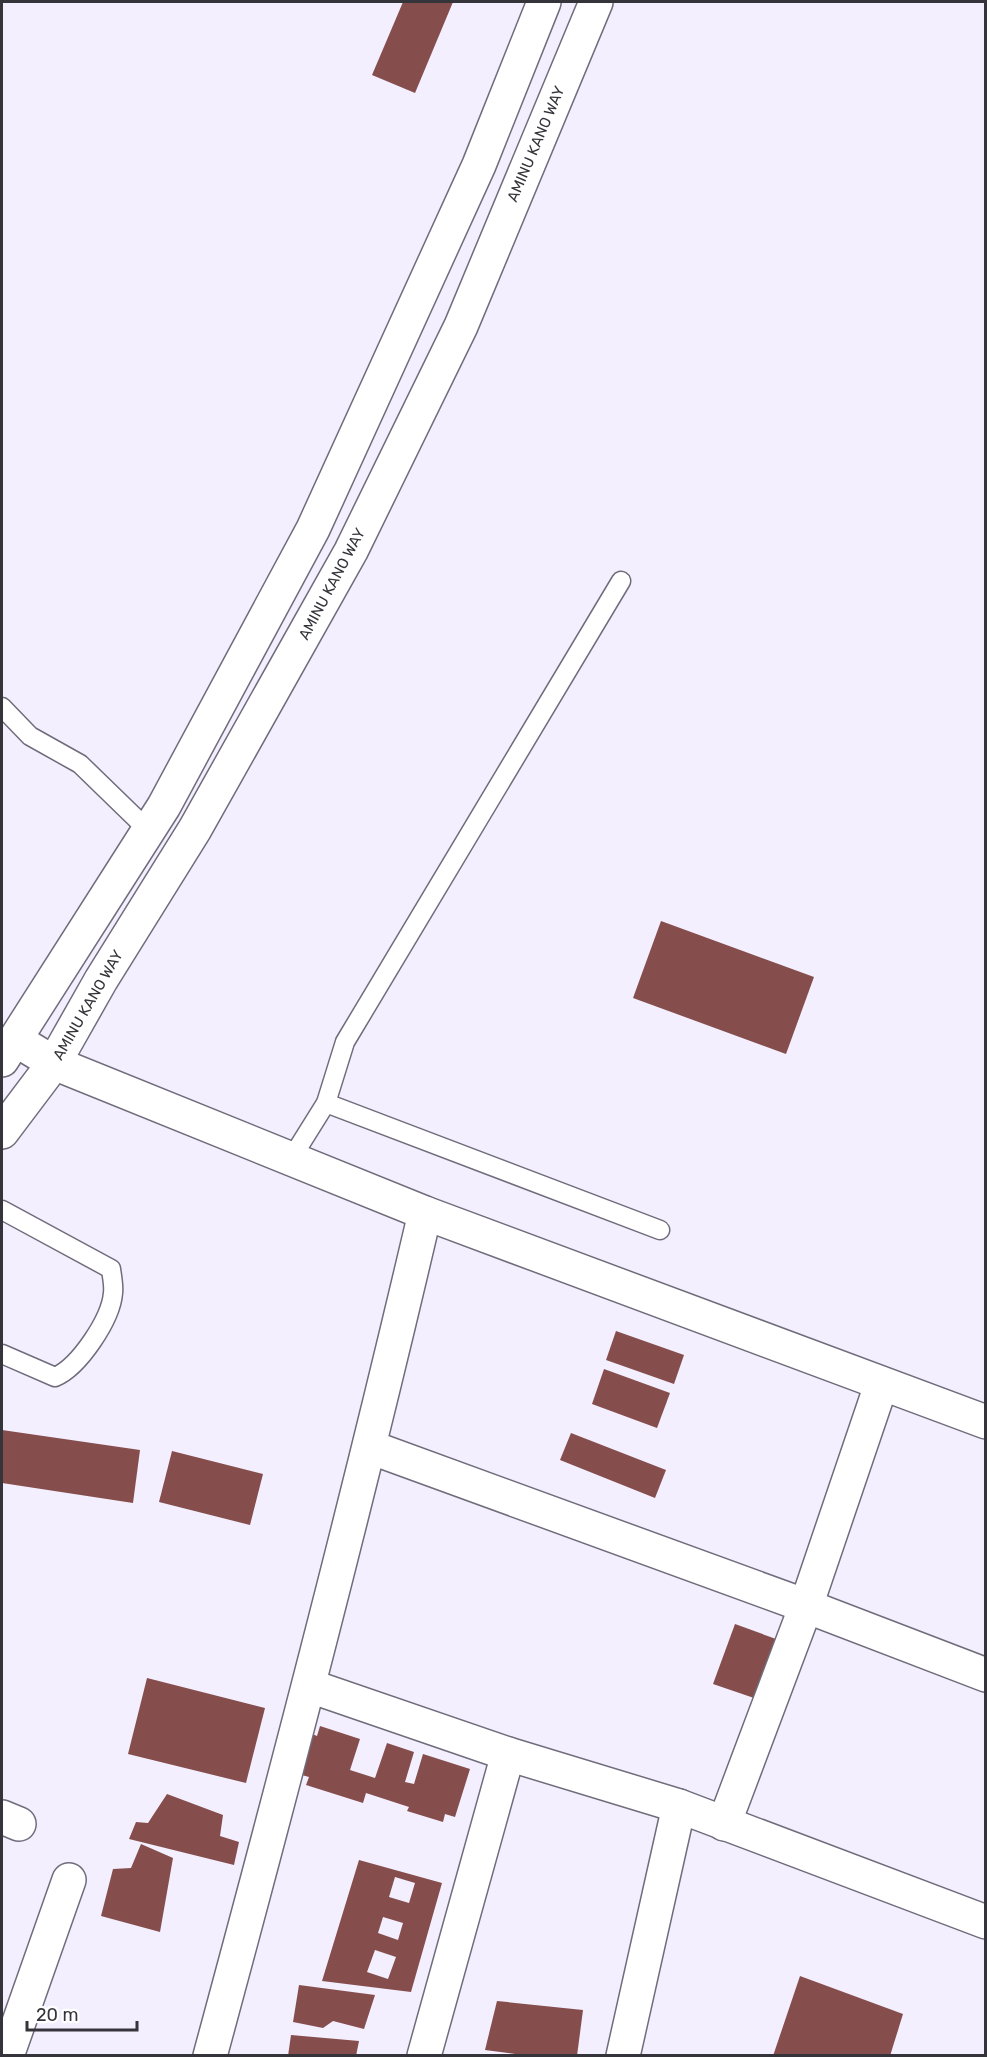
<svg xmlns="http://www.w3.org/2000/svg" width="987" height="2057" viewBox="0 0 987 2057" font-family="Rubik,sans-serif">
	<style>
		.building { fill: #854e4d; fill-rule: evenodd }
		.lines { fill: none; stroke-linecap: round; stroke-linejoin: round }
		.service-casing { stroke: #706c7b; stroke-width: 21 }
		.minor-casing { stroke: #706c7b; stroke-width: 36 }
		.secondary-casing { stroke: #706c7b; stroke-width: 36 }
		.service { stroke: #fff; stroke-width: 18 }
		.minor { stroke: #fff; stroke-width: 33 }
		.secondary { stroke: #fff; stroke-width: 33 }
		.labels { text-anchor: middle; stroke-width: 6; stroke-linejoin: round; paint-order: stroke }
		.street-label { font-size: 15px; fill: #36343b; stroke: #fff }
	</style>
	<rect width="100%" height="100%" fill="#f3effe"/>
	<g class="building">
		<polygon points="403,2 453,2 415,93 372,75"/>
		<polygon points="661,921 814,977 786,1054 633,998"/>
		<polygon points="616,1331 684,1355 674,1384 606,1360"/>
		<polygon points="604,1369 670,1393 657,1428 592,1404"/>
		<polygon points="2,1430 140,1450 133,1503 2,1483"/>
		<polygon points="571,1433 666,1470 655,1498 560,1460"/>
		<polygon points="172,1451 263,1474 250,1525 159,1502"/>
		<polygon points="735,1624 776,1639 754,1698 713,1684"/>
		<polygon points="147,1678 265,1708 246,1783 128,1754"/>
		<polygon points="320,1726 360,1739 350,1770 375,1778 387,1743 414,1752 405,1782 414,1784 423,1754 470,1769 455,1817 445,1814 443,1822 407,1811 409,1807 366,1793 363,1803 306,1785 309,1777 298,1774 310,1733 317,1736"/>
		<polygon points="167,1794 223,1815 220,1836 239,1842 234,1865 129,1839 136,1822 148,1823"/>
		<polygon points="141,1844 173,1858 160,1932 101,1916 113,1869 131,1868"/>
		<path d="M 359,1860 L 442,1883 L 411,1992 L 322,1981 ZM 395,1877 L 415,1883 L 409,1903 L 389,1897 ZM 383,1917 L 403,1923 L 398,1940 L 378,1933 ZM 375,1950 L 396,1957 L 388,1979 L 367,1972 Z"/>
		<polygon points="800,1976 903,2014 890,2056 773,2056"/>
		<polygon points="299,1985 375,1995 364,2029 333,2021 323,2028 293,2022"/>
		<polygon points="497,2001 583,2010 577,2056 530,2056 485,2050"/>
		<polygon points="291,2035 359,2041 356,2056 288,2056"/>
	</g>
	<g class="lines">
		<defs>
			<g id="service">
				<polyline points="2,707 30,736 80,764 149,831"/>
				<polyline points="326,1103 660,1230"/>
				<polyline points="291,1159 326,1103 345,1042 621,581"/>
				<path d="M 2,1210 L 111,1269 C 112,1277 114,1286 113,1293 C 111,1319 79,1367 55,1377 L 2,1354"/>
			</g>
			<g id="minor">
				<polyline points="16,1040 54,1063 425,1213 986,1422"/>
				<polyline points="370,1447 806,1606 986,1675"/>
				<polyline points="310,1686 508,1754 679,1806 986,1922"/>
				<polyline points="2,1817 19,1824"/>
				<polyline points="724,1824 806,1606 881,1385"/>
				<polyline points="7,2056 69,1880"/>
				<path d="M 210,2056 C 286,1776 359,1496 425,1213"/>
				<polyline points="424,2056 508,1754"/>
				<polyline points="623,2056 679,1806"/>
			</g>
			<g id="secondary">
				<polyline points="2,1060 164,806 313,529 479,165 544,2"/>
				<polyline points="2,1132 54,1063 101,980 195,829 351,551 461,326 596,2"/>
			</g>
		</defs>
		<use href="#service" class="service-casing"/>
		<use href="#minor" class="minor-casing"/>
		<use href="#secondary" class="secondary-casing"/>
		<use href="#service" class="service"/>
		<use href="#minor" class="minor"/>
		<use href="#secondary" class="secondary"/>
	</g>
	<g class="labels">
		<g class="street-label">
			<text transform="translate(536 144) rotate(-67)" y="5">AMINU KANO WAY</text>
			<text transform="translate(332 584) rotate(-62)" y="5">AMINU KANO WAY</text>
			<text transform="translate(88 1005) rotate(-60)" y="5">AMINU KANO WAY</text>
		</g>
	</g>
	<rect width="987" height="2057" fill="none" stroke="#36343b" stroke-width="6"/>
	<path d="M27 2021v9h110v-9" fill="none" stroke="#36343b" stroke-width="3"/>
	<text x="36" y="2021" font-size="18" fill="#36343b" stroke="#ffffff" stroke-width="4.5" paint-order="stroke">20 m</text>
</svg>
